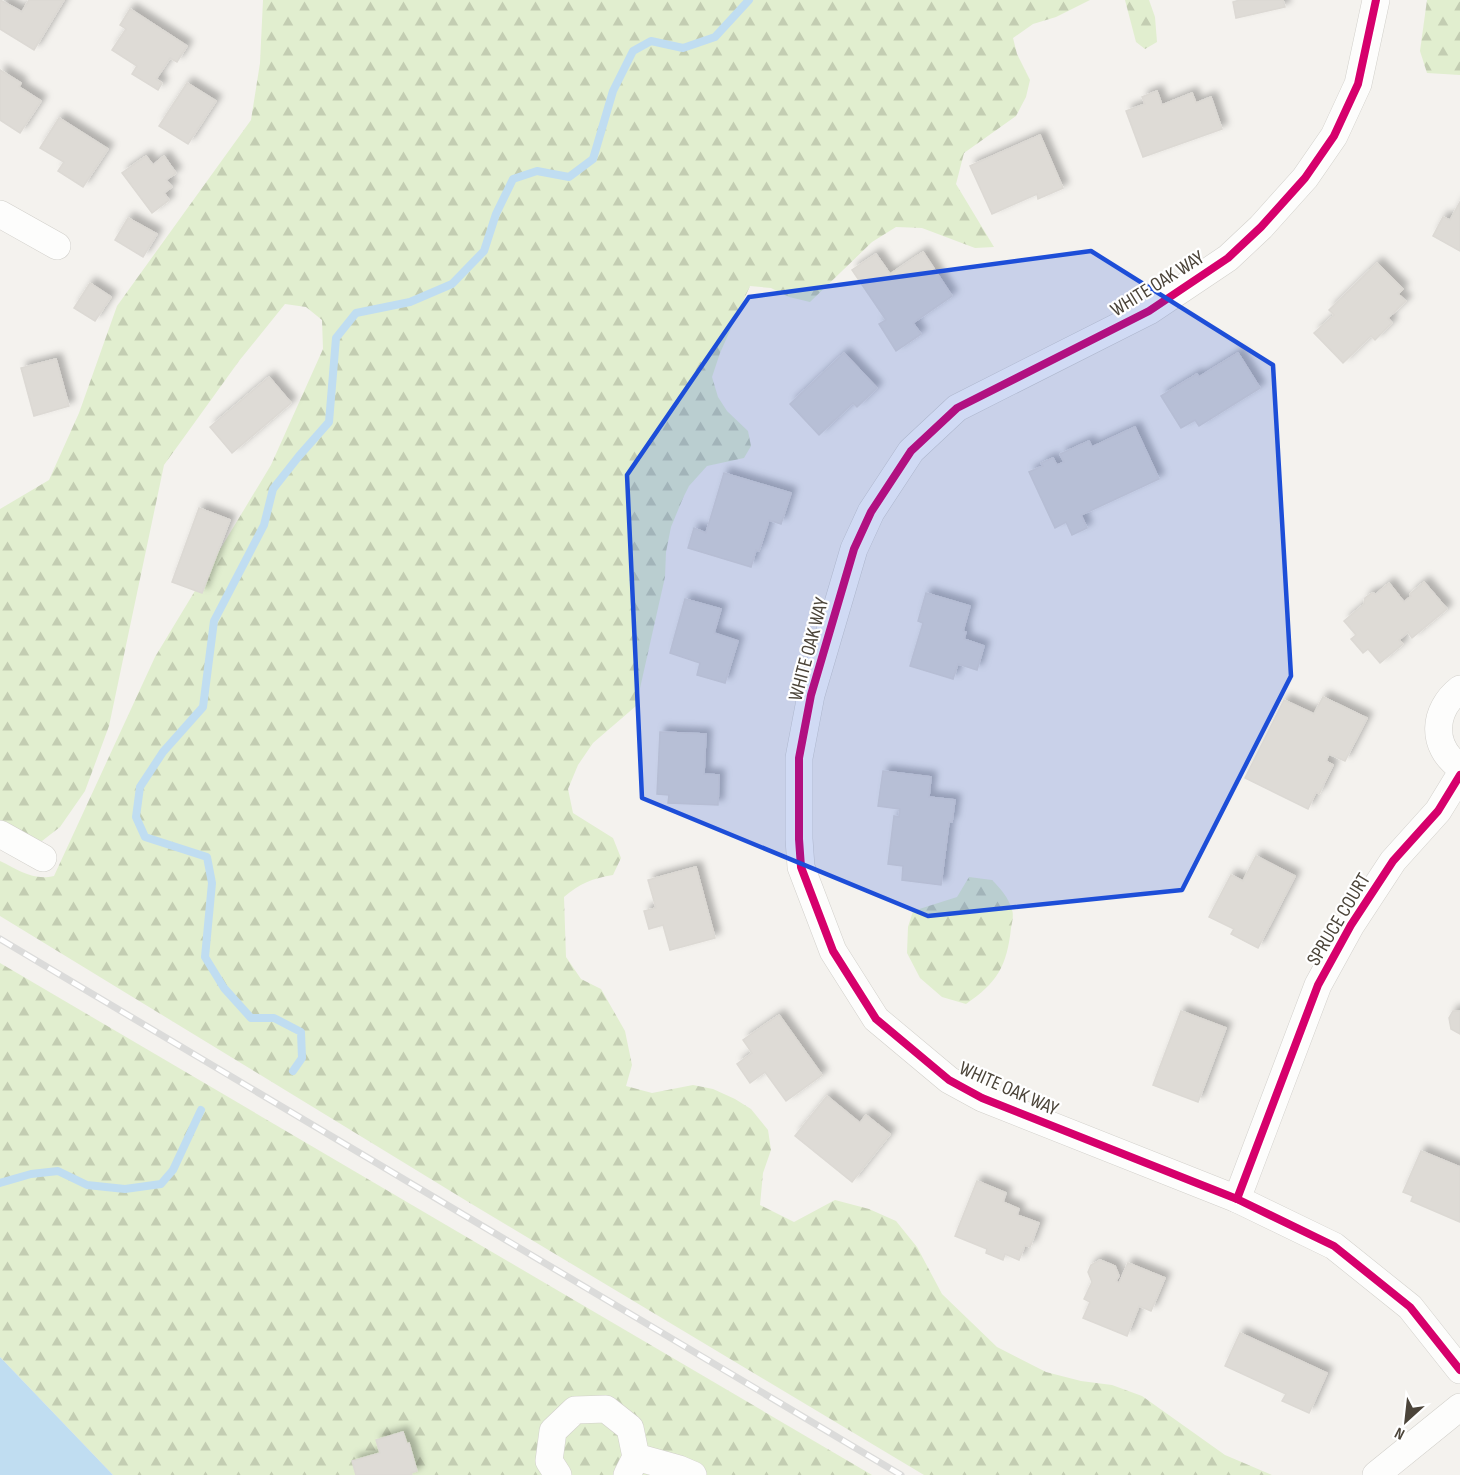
<svg xmlns="http://www.w3.org/2000/svg" width="1460" height="1475" viewBox="0 0 1460 1475" font-family="'Sofia Sans Condensed',sans-serif">
	<style>
		.forest { fill: url(#forest-firs) }
		.water { fill: #c0ddf1 }
		.lines { fill: none; stroke-linecap: round; stroke-linejoin: round }
		.stream { stroke: #c0ddf1; stroke-width: 8 }
		.building { fill: #dedbd6; stroke: #dcd9d4; stroke-width: 1.5; filter: url(#shadow) }
		.street-casing { stroke: #d2d0cb; stroke-width: 28 }
		.street { stroke: #fdfdfc; stroke-width: 27 }
		.rail-casing { stroke: #dbdbda; stroke-width: 7 }
		.rail { stroke: #fff; stroke-width: 4.5; stroke-dasharray: 14; stroke-linecap: butt }
		.cycleway-casing { stroke: #fff; stroke-width: 11 }
		.cycleway { stroke: #d6006c; stroke-width: 8 }
		.marked { fill: #1d4ed8; fill-opacity: 0.2; stroke: #1d4ed8; stroke-width: 4.5; stroke-linejoin: round }
		.labels { text-anchor: middle; stroke-width: 4.5; stroke-linejoin: round; paint-order: stroke }
		.street-label { font-size: 20px; fill: #4b4439; stroke: #fff }
	</style>
	<defs>
		<pattern id="forest-firs" width="22" height="20" patternUnits="userSpaceOnUse" patternTransform="scale(1.5)"><rect width="22" height="20" fill="#e1eecf"/><path d="M5 1l3.5 6h-7zM16 11l3.5 6h-7z" fill="#c3cdb2"/></pattern>
		<filter id="shadow"><feDropShadow dx="5.5" dy="-5.5" stdDeviation="3" flood-color="#0004"/></filter>
	</defs>
	<rect width="100%" height="100%" fill="#f4f2ee"/>
	<g class="forest">
		<path d="M 263,0 L 1090,0 L 1056,17 L 1033,24 L 1013,38 L 1017,54 L 1030,80 L 1026,97 L 1016,116 L 964,153 L 956,184 L 994,247 L 975,248 L 922,228 L 896,227 L 872,242 L 810,302 L 789,297 L 771,288 L 750,286 L 720,353 L 712,377 L 718,397 L 727,411 L 748,431 L 751,446 L 744,458 L 707,466 L 689,486 L 683,498 L 671,527 L 666,552 L 665,577 L 636,706 L 593,743 L 578,765 L 568,789 L 573,813 L 613,838 L 621,858 L 613,875 C 593,878 579,884 564,897 L 566,957 L 581,979 L 601,989 L 625,1031 L 632,1065 L 626,1086 L 652,1093 L 693,1085 L 713,1089 L 735,1099 L 751,1109 L 768,1130 L 771,1150 L 763,1173 L 760,1205 L 794,1222 L 835,1200 L 869,1209 L 896,1221 L 917,1247 L 942,1294 L 997,1347 L 1046,1372 L 1081,1381 L 1112,1385 L 1142,1396 L 1225,1455 L 1272,1475 L 924,1475 L 470,1203 L 0,916 L 0,861 C 19,870 33,881 54,876 L 155,657 L 271,465 L 323,349 L 322,320 L 306,307 L 285,304 L 239,361 L 164,465 L 109,726 L 85,791 L 60,827 L 42,841 L 20,837 L 0,826 L 0,509 L 49,480 L 79,413 L 117,306 L 251,120 L 260,63 Z"/>
		<polygon points="1125,0 1149,0 1155,17 1157,42 1145,49 1136,42"/>
		<polygon points="1427,0 1460,0 1460,75 1427,73 1420,51"/>
		<path d="M 969,877 L 992,880 C 1000,888 1009,898 1012,910 C 1014,915 1012,923 1011,928 C 1007,966 997,983 966,1004 L 942,997 L 920,978 L 907,953 L 908,927 L 913,911 L 957,897 Z"/>
		<polygon points="0,963 872,1475 113,1475 0,1357"/>
	</g>
	<polygon class="water" points="0,1357 113,1475 0,1475"/>
	<g class="lines">
		<g class="stream">
			<polyline points="293,1071 302,1058 301,1032 274,1018 251,1018 224,988 205,957 212,883 207,857 145,837 136,817 140,787 163,752 203,707 214,621 264,525 273,489 299,456 329,422 336,338 356,313 410,302 452,284 484,251 496,214 513,179 537,171 569,177 593,159 613,91 633,51 651,41 683,48 715,37 749,0"/>
			<polyline points="0,1183 31,1174 58,1171 87,1185 125,1189 161,1184 173,1170 201,1110"/>
		</g>
	</g>
	<g class="building">
		<polygon points="0,0 22,12 29,0 64,0 34,50 0,29"/>
		<polygon points="1240,0 1283,0 1285,7 1236,18 1233,2"/>
		<polygon points="130,9 187,46 177,62 170,58 156,79 162,83 158,90 132,74 137,66 112,50 126,29 120,25"/>
		<polygon points="0,70 21,83 19,87 41,101 20,133 0,120"/>
		<polygon points="187,83 216,101 188,144 159,126"/>
		<polygon points="1157,91 1162,105 1192,93 1196,103 1211,97 1222,129 1143,157 1126,111 1145,104 1142,97"/>
		<polygon points="59,118 108,149 83,187 58,171 64,162 40,148"/>
		<polygon points="1040,135 1063,188 1038,199 1037,194 992,214 970,166"/>
		<polygon points="146,156 153,165 164,156 176,173 166,180 172,187 164,193 169,200 152,213 122,173"/>
		<polygon points="1460,202 1460,251 1433,236 1443,217 1450,220"/>
		<polygon points="128,218 157,234 143,257 115,240"/>
		<polygon points="923,252 952,296 913,323 921,334 896,351 879,324 886,320 852,270 876,254 890,274"/>
		<polygon points="1377,263 1403,289 1398,294 1406,301 1388,318 1392,323 1375,340 1371,336 1343,363 1314,333 1334,315 1329,310"/>
		<polygon points="90,283 111,297 95,321 74,308"/>
		<polygon points="844,353 877,388 857,407 853,403 819,435 790,404"/>
		<polygon points="1238,353 1260,388 1199,426 1195,420 1181,428 1161,396 1197,374 1199,377"/>
		<polygon points="56,359 69,406 34,416 21,368"/>
		<polygon points="269,377 291,403 232,453 210,427"/>
		<polygon points="1135,427 1159,479 1081,515 1087,528 1072,535 1066,522 1055,528 1029,472 1043,466 1041,463 1053,458 1057,465 1064,462 1060,454 1089,441 1092,447"/>
		<polygon points="724,473 791,493 781,524 769,520 759,551 756,550 751,567 688,548 694,528 706,533"/>
		<polygon points="199,508 230,520 202,593 172,582"/>
		<polygon points="1424,582 1447,609 1412,638 1408,632 1399,640 1403,644 1380,663 1368,649 1363,653 1351,639 1356,635 1344,621 1364,604 1365,598 1372,593 1376,594 1389,583 1404,602 1411,596 1410,594"/>
		<polygon points="926,593 970,606 963,631 966,632 964,639 984,646 977,670 958,664 953,679 910,666 923,623 918,621"/>
		<polygon points="685,599 721,609 714,633 738,641 725,683 697,675 700,663 670,653"/>
		<polygon points="1323,697 1367,718 1345,761 1329,754 1326,761 1333,765 1319,794 1316,792 1308,809 1245,778 1284,700 1314,714"/>
		<polygon points="660,732 706,734 704,774 719,775 718,805 668,803 669,795 657,794"/>
		<polygon points="883,771 931,777 929,797 955,800 952,822 949,822 941,885 902,880 903,866 888,864 894,816 899,817 900,809 878,806"/>
		<polygon points="1256,856 1295,876 1258,948 1231,934 1234,929 1209,917 1231,875 1243,881"/>
		<polygon points="696,867 715,938 670,950 663,925 649,929 644,911 656,908 648,880"/>
		<polygon points="1181,1011 1226,1028 1198,1102 1153,1085"/>
		<polygon points="1453,1011 1460,1011 1460,1034 1451,1029 1449,1018"/>
		<polygon points="779,1015 822,1075 786,1101 765,1072 750,1083 737,1064 752,1053 743,1040"/>
		<polygon points="827,1096 860,1123 866,1115 890,1134 852,1182 795,1136"/>
		<polygon points="1421,1151 1460,1167 1460,1222 1411,1201 1413,1196 1403,1192"/>
		<polygon points="977,1181 1006,1193 1003,1202 1019,1209 1017,1215 1039,1223 1030,1247 1025,1245 1019,1260 1005,1254 1003,1260 986,1253 987,1249 955,1236"/>
		<polygon points="1100,1260 1115,1266 1119,1276 1116,1281 1119,1283 1128,1263 1165,1278 1151,1311 1139,1306 1127,1336 1083,1318 1090,1302 1084,1299 1092,1282 1088,1272 1091,1265"/>
		<polygon points="1240,1333 1327,1373 1309,1413 1282,1401 1286,1394 1225,1366"/>
		<polygon points="403,1432 407,1444 409,1443 417,1471 411,1473 412,1475 356,1475 352,1461 380,1453 376,1440"/>
	</g>
	<g class="lines">
		<defs>
			<g id="street">
				<polyline points="1376,0 1358,84 1334,136 1305,178 1261,227 1228,258 1149,311 957,408 911,451 871,512 854,549 811,695 799,758 799,839 801,867 833,951 876,1019 949,1080 982,1098 1237,1199 1334,1246 1410,1307 1460,1370"/>
				<polyline points="0,214 57,246"/>
				<path d="M 1460,689 C 1433,710 1430,746 1460,767"/>
				<polyline points="0,834 43,858"/>
				<polyline points="1237,1199 1318,985 1351,925 1393,861 1438,811 1460,775"/>
				<polyline points="636,1457 679,1469 693,1475"/>
				<polyline points="558,1475 549,1461 553,1431 575,1410 606,1409 630,1428 636,1457 627,1475"/>
				<polyline points="1376,1475 1460,1407"/>
			</g>
		</defs>
		<use href="#street" class="street-casing"/>
		<use href="#street" class="street"/>
		<defs>
			<polyline id="rail" points="0,939 901,1475"/>
		</defs>
		<use href="#rail" class="rail-casing"/>
		<use href="#rail" class="rail"/>
		<defs>
			<g id="cycleway">
				<polyline points="1376,0 1358,84 1334,136 1305,178 1261,227 1228,258 1149,311 957,408 911,451 871,512 854,549 811,695 799,758 799,839 801,867 833,951 876,1019 949,1080 982,1098 1237,1199 1334,1246 1410,1307 1460,1370"/>
				<polyline points="1237,1199 1318,985 1351,925 1393,861 1438,811 1460,775"/>
			</g>
		</defs>
		<use href="#cycleway" class="cycleway-casing"/>
		<use href="#cycleway" class="cycleway"/>
	</g>
	<path class="marked" d="M 1091,251 L 1273,365 L 1291,676 L 1182,890 L 928,916 L 642,798 L 627,475 L 749,297 Z"/>
	<g class="labels">
		<g class="street-label">
			<text transform="translate(1157 283) rotate(-32)" y="7">WHITE OAK WAY</text>
			<text transform="translate(808 649) rotate(-75)" y="7">WHITE OAK WAY</text>
			<text transform="translate(1338 919) rotate(-59)" y="7">SPRUCE COURT</text>
			<text transform="translate(1009 1088) rotate(24)" y="7">WHITE OAK WAY</text>
		</g>
	</g>
	<g transform="translate(1406 1421) rotate(207)" stroke="#ffffff" stroke-width="4.5" paint-order="stroke">
	<path d="M0-4.5L10 22L0 15L-10 22Z" fill="#4b4439"/>
	<text y="-9" font-size="16" font-weight="bold" text-anchor="middle" fill="#4b4439">N</text>
	</g>
</svg>
